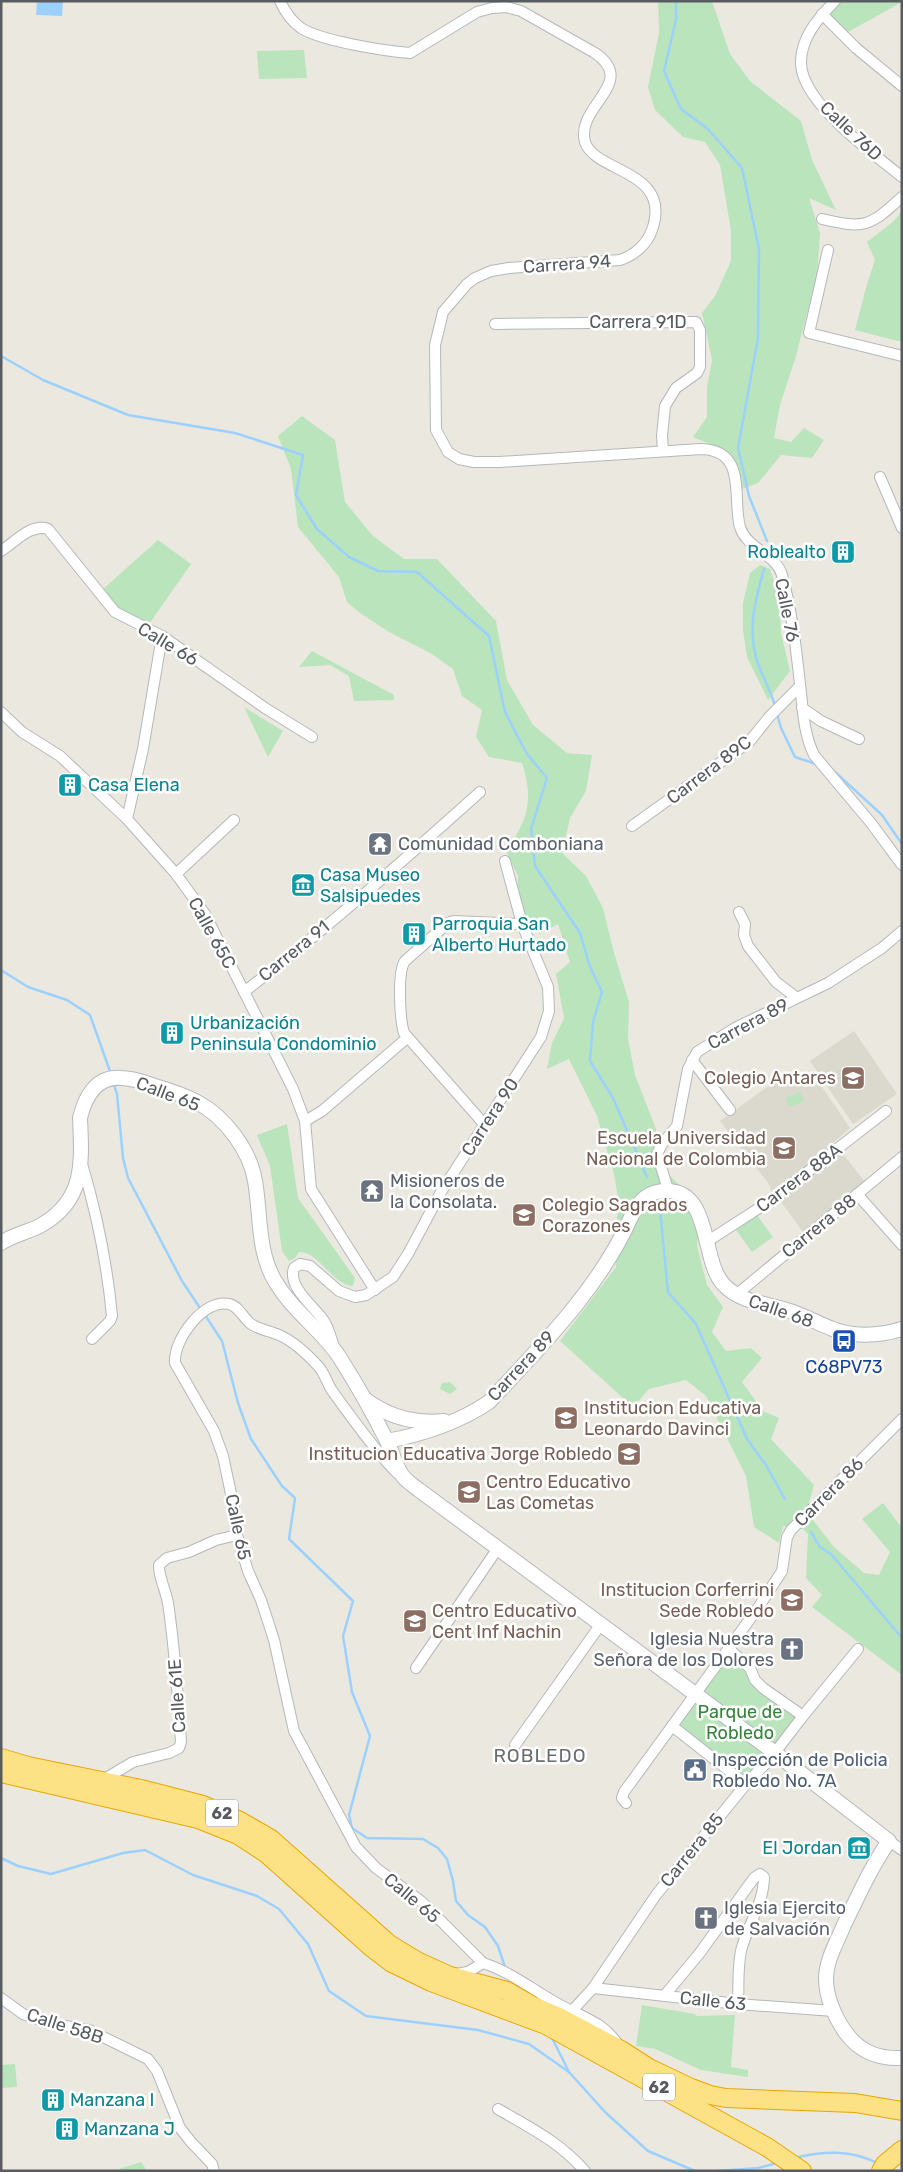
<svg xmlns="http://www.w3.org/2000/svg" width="903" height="2172" viewBox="0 0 903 2172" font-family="Rubik,sans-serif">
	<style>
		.education { fill: #dbd8cd }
		.green { fill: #bae4bb }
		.water { fill: #9cd1ff }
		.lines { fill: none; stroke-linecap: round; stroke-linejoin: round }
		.stream { stroke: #9cd1ff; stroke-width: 2.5 }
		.street-casing { stroke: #b5b7bc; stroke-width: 12 }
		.secondary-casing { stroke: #b5b8be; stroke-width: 16 }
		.highway-casing { stroke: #e9a601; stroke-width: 20 }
		.street { stroke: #fff; stroke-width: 10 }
		.secondary { stroke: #fff; stroke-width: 14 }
		.highway { stroke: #fce185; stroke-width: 18 }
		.labels { text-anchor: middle; stroke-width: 5; stroke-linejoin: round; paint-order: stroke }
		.shield { fill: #fff; stroke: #8a8c90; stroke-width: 1 }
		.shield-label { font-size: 16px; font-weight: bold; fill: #585b60 }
		.street-label { font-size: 18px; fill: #585b60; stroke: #fff }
		.culture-label { font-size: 18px; fill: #0d838f; stroke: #fff; text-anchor: start }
		.worship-label { font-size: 18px; fill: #5b616d; stroke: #fff; text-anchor: start }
		.education-label { font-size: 18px; fill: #785e54; stroke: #fff; text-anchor: end }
		.transit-label { font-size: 18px; fill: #164399; stroke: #fff }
		.park-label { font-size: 18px; fill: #34833a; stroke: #fff }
		.service-label { font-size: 18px; fill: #4e5e75; stroke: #fff; text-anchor: start }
		.neighbourhood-label { font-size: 19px; letter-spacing: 1px; fill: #696d72; stroke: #fff }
	</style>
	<rect width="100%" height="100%" fill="#ebe9df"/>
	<g class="education">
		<polygon points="854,1031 897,1094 853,1124 810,1061"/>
		<polygon points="796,1073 818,1081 850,1128 804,1168 771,1191 769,1184 720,1121 785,1074"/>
		<polygon points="840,1150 865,1182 803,1232 779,1199"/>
	</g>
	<g class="green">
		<path d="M 658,1 L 712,1 L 730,54 L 750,81 L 801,121 L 812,160 L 836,210 L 809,198 L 820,233 L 817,275 L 796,356 L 780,405 L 774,438 L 791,442 L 804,428 L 824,440 L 812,458 L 781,455 L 758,483 L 742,489 C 733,452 726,451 693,437 L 707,417 L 707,387 L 712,360 L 702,313 L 715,296 L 731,261 L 731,231 L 720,165 L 705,142 L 683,137 L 655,110 L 648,87 L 659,33 Z"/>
		<polygon points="841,1 902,1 902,2 848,32 830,14"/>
		<polygon points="304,50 307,78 259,79 257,51"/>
		<polygon points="902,211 902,342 855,330 867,284 875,260 867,242 894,221"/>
		<path d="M 302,416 L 335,440 L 345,502 L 373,536 L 404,559 L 437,559 L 496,621 L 507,680 L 533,725 L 567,753 L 592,755 L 586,791 L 570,818 L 562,853 L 586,876 L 603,908 L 614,953 L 629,1002 L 628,1039 L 635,1075 L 656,1129 L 658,1163 L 701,1208 L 697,1246 L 707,1285 L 723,1307 L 712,1332 L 726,1351 L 751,1348 L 762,1358 L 742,1382 L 763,1411 L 779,1418 L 771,1439 L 814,1485 L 809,1503 L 813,1520 L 834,1547 L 864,1573 L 879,1575 L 890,1552 L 862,1519 L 883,1503 L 902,1528 L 902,1675 L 812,1607 L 822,1595 L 806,1578 L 808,1534 L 803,1529 L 783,1526 L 779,1543 L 754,1527 L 746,1476 L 706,1396 L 686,1380 L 649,1389 L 633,1407 L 560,1341 L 616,1267 L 615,1233 L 619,1203 L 614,1174 L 597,1116 L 569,1059 L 547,1069 L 552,1043 L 564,1018 L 556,974 L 570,962 L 558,924 L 540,934 L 516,903 L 518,876 L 506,851 C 528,819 534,801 522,763 L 489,757 L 476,737 L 482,710 L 462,696 L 453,669 L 432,654 L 389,632 L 360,613 L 347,602 L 339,577 L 298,527 L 291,469 L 278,436 Z"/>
		<polygon points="158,540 191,564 147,627 121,612 102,590"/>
		<polygon points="760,565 770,569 780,600 781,633 790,671 768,700 747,657 743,630 743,603 750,573"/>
		<polygon points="312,651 394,695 394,700 354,701 349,676 330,665 299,667"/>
		<polygon points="244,707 283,731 268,757"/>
		<polygon points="800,1092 804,1101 789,1107 785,1098"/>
		<path d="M 287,1124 L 298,1198 L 355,1278 L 353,1286 C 332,1285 320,1252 299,1252 L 295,1258 L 289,1261 L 282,1251 L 270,1166 L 257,1135 Z"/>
		<polygon points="757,1215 773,1237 752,1252 736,1230"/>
		<polygon points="450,1382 457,1389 450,1394 440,1389 442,1383"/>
		<polygon points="727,1654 740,1665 750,1679 797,1716 747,1779 676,1724"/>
		<polygon points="642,2005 695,2014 696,2016 735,2015 731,2067 748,2070 748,2077 701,2070 655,2049 636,2046"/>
		<polygon points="15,2064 17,2087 1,2088 1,2065"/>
		<polygon points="141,2162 147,2171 120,2171 119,2169"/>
	</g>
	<polygon class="water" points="37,1 63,1 62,16 36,15"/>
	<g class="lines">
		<g class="stream">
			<polyline points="676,1 676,20 664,71 681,109 708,129 742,168 759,249 758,338 738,448 749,496 767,541"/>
			<polyline points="1,356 43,380 128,415 235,433 303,455 296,495 317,529 349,557 378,571 417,572 489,636 505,712 527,754 547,778 531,829 535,866 580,933 590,967 602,992 593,1022 590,1061 613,1098 647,1177"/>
			<path d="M 764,569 C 755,601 746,633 759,666 C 764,680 771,691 775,706"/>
			<polyline points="777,714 781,728 795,757 816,764"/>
			<polyline points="835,772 882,815 902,844"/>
			<polyline points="1,970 28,987 67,1000 90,1015 111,1074"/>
			<polyline points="113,1082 117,1094 123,1158 128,1178 182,1281 202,1311"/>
			<polyline points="660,1208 668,1292 696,1324 747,1439 766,1465 785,1499"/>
			<polyline points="205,1315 222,1341 238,1403 251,1439 282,1486 295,1498 289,1539 353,1601 343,1636 352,1692 370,1736 349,1815 352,1828 367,1838 423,1839 438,1848 447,1859 453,1881 456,1901 468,1915 485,1927 498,1946 505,1967"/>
			<polyline points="811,1532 820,1547 831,1554 902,1638"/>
			<polyline points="1,1858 18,1866 51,1874 123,1853 145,1850 193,1875 257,1896 279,1909 308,1944 329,1991 366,2016 478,2030 529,2044 569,2072 605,2112 648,2151 695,2171"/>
			<polyline points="551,2036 569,2072"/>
			<path d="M 794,2158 C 823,2151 851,2149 879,2164"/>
			<polyline points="717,2171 758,2168 777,2163"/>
		</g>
		<defs>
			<g id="street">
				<path d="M 280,1 C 285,12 291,21 301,28 C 321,41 385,51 410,53 L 477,12 L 492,8 L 506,7 L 521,11 L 595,53 C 639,83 575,106 585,142 C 595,173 673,170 652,230 C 647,244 635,255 620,260 L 509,268 L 491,271 L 475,278 L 467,284 L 443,312 L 435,345 L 436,430 L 448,452 L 459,459 L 474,462 L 500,462 L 701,449 C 748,450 732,499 740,527 C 746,548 776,554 782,575 C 792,611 796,648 800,684 C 803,708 803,732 814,755 L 871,823 L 902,865"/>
				<path d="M 835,1 C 818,18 800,39 801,64 C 803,104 873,153 902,177"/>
				<polyline points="822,14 856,48 902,86"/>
				<path d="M 822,219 C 865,229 869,227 902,197"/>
				<polyline points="828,250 809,333 902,356"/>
				<polyline points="495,324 696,322 700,330 700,367 697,373 676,388 665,406 662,436 663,450"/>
				<polyline points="880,477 902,528"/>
				<path d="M 1,551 C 15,542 31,523 48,529 L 115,612 L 162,636 L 265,708 L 312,737"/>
				<polyline points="802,708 821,721 859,739"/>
				<polyline points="1,712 22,732 60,756 127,819 176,874 205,914 293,1089 305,1121 311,1189 375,1290"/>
				<polyline points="127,819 143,749 162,636"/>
				<polyline points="632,826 749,742 770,716 800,686"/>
				<polyline points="176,874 234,820"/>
				<polyline points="739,912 745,924 744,935 748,946 776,982 797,998"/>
				<path d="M 244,992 C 326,929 403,861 480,792"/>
				<polyline points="692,1060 730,1110"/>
				<polyline points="305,1121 322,1111 407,1038"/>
				<path d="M 484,1124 L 404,1033 C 400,1020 397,972 405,961 L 448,923 L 454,921 L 522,924"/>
				<path d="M 82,1164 C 97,1214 107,1263 112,1316 L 110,1321 L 92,1339"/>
				<polyline points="662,1191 667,1186 657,1154 662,1144 677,1126 688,1069 697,1052 735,1028 828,983 882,948 902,931"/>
				<polyline points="857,1194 902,1245"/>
				<polyline points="708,1241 770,1201 886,1111"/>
				<polyline points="736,1295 902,1157"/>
				<path d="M 334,1347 C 331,1338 329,1329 324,1321 C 315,1307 287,1287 294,1268 L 300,1264 L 310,1266 L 339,1291 L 355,1297 L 366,1295 L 393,1277 L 408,1254 L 441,1192 L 541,1037 L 549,1011 L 548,987 L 522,924 L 505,861"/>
				<path d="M 397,1473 C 376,1452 351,1417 333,1392 C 327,1384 325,1373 318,1366 C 308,1355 293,1341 279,1335 C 270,1331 260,1330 251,1324 C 243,1318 239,1306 229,1304 C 204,1298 173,1340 175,1363 L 214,1431 L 223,1456 L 234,1508 L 237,1535 L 248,1571 L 261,1600 L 274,1640 L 294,1731 L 356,1847 L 376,1868 L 422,1902 L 483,1963"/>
				<polyline points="729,1649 750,1668 755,1680 763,1688 803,1716"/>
				<polyline points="416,1668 498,1548"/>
				<polyline points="672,1726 746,1784"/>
				<polyline points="515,1745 601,1624"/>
				<path d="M 101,1781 L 133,1762 L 169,1753 L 179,1748 L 181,1742 C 178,1696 175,1649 168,1603 C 166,1591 158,1575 159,1565 L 167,1558 L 189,1552 L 216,1540 L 237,1535"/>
				<polyline points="626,1803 622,1798 624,1792 758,1608 782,1571 787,1537 791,1530 902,1419"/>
				<polyline points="889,1841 902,1850"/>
				<path d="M 456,1974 L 468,1972 L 483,1963 C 512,1972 535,1992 562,2006 C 583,2017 606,2024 618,2045"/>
				<polyline points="593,1988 738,2004 834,2011"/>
				<path d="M 664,1996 L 699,1954 L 754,1878 L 760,1874 L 764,1877 C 764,1901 749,1924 742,1947 C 737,1965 739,1985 738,2004"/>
				<polyline points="1,1998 23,2014 48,2023 89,2030 148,2059 157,2071 180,2128 191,2142 212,2164 214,2171"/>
				<polyline points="572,2011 593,1988 656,1895 746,1784 770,1759 803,1716 858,1649"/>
				<path d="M 498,2109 C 532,2129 558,2141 585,2171"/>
			</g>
			<g id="secondary">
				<path d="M 1,1243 C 14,1234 30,1232 43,1224 C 85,1199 82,1162 80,1118 C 85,1097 96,1076 121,1078 C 134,1078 146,1083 158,1087 C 171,1091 184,1095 197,1102 C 225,1117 250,1150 255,1181 C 261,1214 257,1251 275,1281 C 293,1312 322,1330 340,1358 C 357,1385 373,1413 387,1441 C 392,1452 395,1465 402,1475 C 406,1481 414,1486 419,1490 L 775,1753 L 889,1841 C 871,1867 858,1896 844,1925 C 837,1942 826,1960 826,1979 C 826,1997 835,2018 846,2033 C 860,2052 878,2059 902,2058"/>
				<path d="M 366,1400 C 389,1417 415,1424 444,1421"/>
				<path d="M 387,1441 C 424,1434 458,1423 489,1402 C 542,1345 599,1289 631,1217 C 639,1200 649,1190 668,1191 C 712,1192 701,1262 724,1285 C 742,1304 770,1303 793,1312 C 813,1319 832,1332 853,1334 C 870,1336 886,1334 902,1329"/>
			</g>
			<g id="highway">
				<polyline points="1,1758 28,1766 141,1789 203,1805 240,1821 271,1839 389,1944 417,1961 450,1976 507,1991 531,2005 559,2017 621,2050 649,2068 691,2088 710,2095 726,2098 855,2103 902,2111"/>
				<polyline points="1,1773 198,1819 238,1835 267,1854 371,1947 392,1963 431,1982 546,2025 767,2147 802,2171"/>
				<polyline points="881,2171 885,2164 902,2150"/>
			</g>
		</defs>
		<use href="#street" class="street-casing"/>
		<use href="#secondary" class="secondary-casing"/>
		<use href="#highway" class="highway-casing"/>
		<use href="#street" class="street"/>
		<use href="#secondary" class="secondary"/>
		<use href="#highway" class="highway"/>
	</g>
	<defs>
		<symbol id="building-square" viewBox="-11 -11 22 22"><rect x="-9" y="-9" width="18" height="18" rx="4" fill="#0f9aa8" stroke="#fff"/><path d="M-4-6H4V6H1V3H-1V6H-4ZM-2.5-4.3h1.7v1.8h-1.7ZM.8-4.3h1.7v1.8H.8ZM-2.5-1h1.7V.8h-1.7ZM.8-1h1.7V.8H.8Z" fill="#fff"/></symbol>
		<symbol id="temple-square" viewBox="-11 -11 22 22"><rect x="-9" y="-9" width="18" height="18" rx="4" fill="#6b7280" stroke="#fff"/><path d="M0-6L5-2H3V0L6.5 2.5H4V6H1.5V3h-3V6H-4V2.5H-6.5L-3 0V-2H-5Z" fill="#fff"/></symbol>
		<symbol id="museum-square" viewBox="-11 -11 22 22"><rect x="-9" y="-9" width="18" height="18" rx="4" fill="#0f9aa8" stroke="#fff"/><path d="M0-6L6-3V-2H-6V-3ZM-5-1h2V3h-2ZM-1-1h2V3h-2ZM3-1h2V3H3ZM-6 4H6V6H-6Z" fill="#fff"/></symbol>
		<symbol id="school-square" viewBox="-11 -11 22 22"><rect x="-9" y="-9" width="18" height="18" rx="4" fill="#8d6e63" stroke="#fff"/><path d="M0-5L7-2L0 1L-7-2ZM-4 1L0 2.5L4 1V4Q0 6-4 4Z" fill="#fff"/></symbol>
		<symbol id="bus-square" viewBox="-11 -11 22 22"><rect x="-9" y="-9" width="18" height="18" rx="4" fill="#1a4fb4" stroke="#fff"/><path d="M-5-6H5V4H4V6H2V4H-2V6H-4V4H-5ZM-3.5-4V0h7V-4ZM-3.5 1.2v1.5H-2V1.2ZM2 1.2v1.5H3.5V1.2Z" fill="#fff"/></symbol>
		<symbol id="church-square" viewBox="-11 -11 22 22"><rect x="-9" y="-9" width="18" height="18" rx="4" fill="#6b7280" stroke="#fff"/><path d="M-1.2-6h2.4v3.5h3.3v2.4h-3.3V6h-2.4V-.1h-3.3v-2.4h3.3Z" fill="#fff"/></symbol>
		<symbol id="civic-square" viewBox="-11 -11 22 22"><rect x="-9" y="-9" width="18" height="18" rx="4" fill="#5c6f8a" stroke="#fff"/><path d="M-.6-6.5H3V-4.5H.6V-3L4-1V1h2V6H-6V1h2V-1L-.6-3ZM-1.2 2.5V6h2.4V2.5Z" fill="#fff"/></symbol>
	</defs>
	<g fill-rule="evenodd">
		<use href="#building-square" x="829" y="538" width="28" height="28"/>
		<use href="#building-square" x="56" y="771" width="28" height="28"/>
		<use href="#temple-square" x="366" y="830" width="28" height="28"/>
		<use href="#museum-square" x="289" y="871" width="28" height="28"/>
		<use href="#building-square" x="400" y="920" width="28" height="28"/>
		<use href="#building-square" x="158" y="1019" width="28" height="28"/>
		<use href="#school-square" x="839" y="1064" width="28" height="28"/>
		<use href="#school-square" x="770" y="1134" width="28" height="28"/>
		<use href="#temple-square" x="358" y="1177" width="28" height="28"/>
		<use href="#school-square" x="510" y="1201" width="28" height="28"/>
		<use href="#bus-square" x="830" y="1327" width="28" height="28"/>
		<use href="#school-square" x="552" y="1404" width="28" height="28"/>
		<use href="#school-square" x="615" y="1440" width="28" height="28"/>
		<use href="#school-square" x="455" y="1478" width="28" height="28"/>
		<use href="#school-square" x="778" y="1586" width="28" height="28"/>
		<use href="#school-square" x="401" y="1607" width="28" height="28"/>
		<use href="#church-square" x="778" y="1635" width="28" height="28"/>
		<use href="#civic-square" x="681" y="1756" width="28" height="28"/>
		<use href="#museum-square" x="845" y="1834" width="28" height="28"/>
		<use href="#church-square" x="692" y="1904" width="28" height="28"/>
		<use href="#building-square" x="39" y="2086" width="28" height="28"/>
		<use href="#building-square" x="53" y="2115" width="28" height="28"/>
	</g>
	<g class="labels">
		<g class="shield">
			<rect x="206" y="1799.5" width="32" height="27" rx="4"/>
			<rect x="643" y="2073.5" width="32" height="27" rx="4"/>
		</g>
		<g class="shield-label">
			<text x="222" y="1819">62</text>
			<text x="659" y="2093">62</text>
		</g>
		<g class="street-label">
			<text transform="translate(851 131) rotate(43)" y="6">Calle 76D</text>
			<text transform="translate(567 264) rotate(-4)" y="6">Carrera 94</text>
			<text x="638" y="328">Carrera 91D</text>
			<text transform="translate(787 610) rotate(79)" y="6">Calle 76</text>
			<text transform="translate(168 644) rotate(31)" y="6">Calle 66</text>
			<text transform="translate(709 770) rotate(-37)" y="6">Carrera 89C</text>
			<text transform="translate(212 933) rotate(61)" y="6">Calle 65C</text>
			<text transform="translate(294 951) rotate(-39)" y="6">Carrera 91</text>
			<text transform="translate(748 1024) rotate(-28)" y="6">Carrera 89</text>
			<text transform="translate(168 1094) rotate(21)" y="6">Calle 65</text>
			<text transform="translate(490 1117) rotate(-57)" y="6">Carrera 90</text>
			<text transform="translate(799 1178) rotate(-37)" y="6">Carrera 88A</text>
			<text transform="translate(819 1226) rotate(-39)" y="6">Carrera 88</text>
			<text transform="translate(781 1311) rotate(19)" y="6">Calle 68</text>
			<text transform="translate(521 1366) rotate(-47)" y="6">Carrera 89</text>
			<text transform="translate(829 1492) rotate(-45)" y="6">Carrera 86</text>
			<text transform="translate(238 1527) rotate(78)" y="6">Calle 65</text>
			<text transform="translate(177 1696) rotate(-94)" y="6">Calle 61E</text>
			<text transform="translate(692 1850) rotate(-51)" y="6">Carrera 85</text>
			<text transform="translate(412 1898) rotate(40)" y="6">Calle 65</text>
			<text transform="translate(713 2001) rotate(6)" y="6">Calle 63</text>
			<text transform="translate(65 2026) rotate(18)" y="6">Calle 58B</text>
		</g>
		<g class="culture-label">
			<text x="826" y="558" text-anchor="end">Roblealto</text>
			<text x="88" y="791">Casa Elena</text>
			<text x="320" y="881">Casa Museo<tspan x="320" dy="21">Salsipuedes</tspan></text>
			<text x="432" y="930">Parroquia San<tspan x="432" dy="21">Alberto Hurtado</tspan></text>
			<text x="190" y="1029">Urbanización<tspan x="190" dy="21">Peninsula Condominio</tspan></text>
			<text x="842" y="1854" text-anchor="end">El Jordan</text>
			<text x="70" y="2106">Manzana I</text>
			<text x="84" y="2135">Manzana J</text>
		</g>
		<g class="worship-label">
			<text x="398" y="850">Comunidad Comboniana</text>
			<text x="390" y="1187">Misioneros de<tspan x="390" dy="21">la Consolata.</tspan></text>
			<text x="774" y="1645" text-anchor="end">Iglesia Nuestra<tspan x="774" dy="21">Señora de los Dolores</tspan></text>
			<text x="724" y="1914">Iglesia Ejercito<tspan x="724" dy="21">de Salvación</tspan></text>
		</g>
		<g class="education-label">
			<text x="836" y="1084">Colegio Antares</text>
			<text x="766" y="1144">Escuela Universidad<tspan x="766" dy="21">Nacional de Colombia</tspan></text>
			<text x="542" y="1211" text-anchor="start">Colegio Sagrados<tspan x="542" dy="21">Corazones</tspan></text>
			<text x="584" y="1414" text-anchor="start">Institucion Educativa<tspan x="584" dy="21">Leonardo Davinci</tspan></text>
			<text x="612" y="1460">Institucion Educativa Jorge Robledo</text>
			<text x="486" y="1488" text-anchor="start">Centro Educativo<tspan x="486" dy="21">Las Cometas</tspan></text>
			<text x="774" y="1596">Institucion Corferrini<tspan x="774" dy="21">Sede Robledo</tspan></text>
			<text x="432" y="1617" text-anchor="start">Centro Educativo<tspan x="432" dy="21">Cent Inf Nachin</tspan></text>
		</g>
		<g class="transit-label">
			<text x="844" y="1373">C68PV73</text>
		</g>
		<g class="park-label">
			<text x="740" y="1718">Parque de<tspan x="740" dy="21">Robledo</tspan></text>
		</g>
		<g class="service-label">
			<text x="712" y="1766">Inspección de Policia<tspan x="712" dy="21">Robledo No. 7A</tspan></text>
		</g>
		<g class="neighbourhood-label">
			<text x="540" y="1762">ROBLEDO</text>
		</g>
	</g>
	<rect width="903" height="2172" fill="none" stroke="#585b60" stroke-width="5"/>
</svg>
